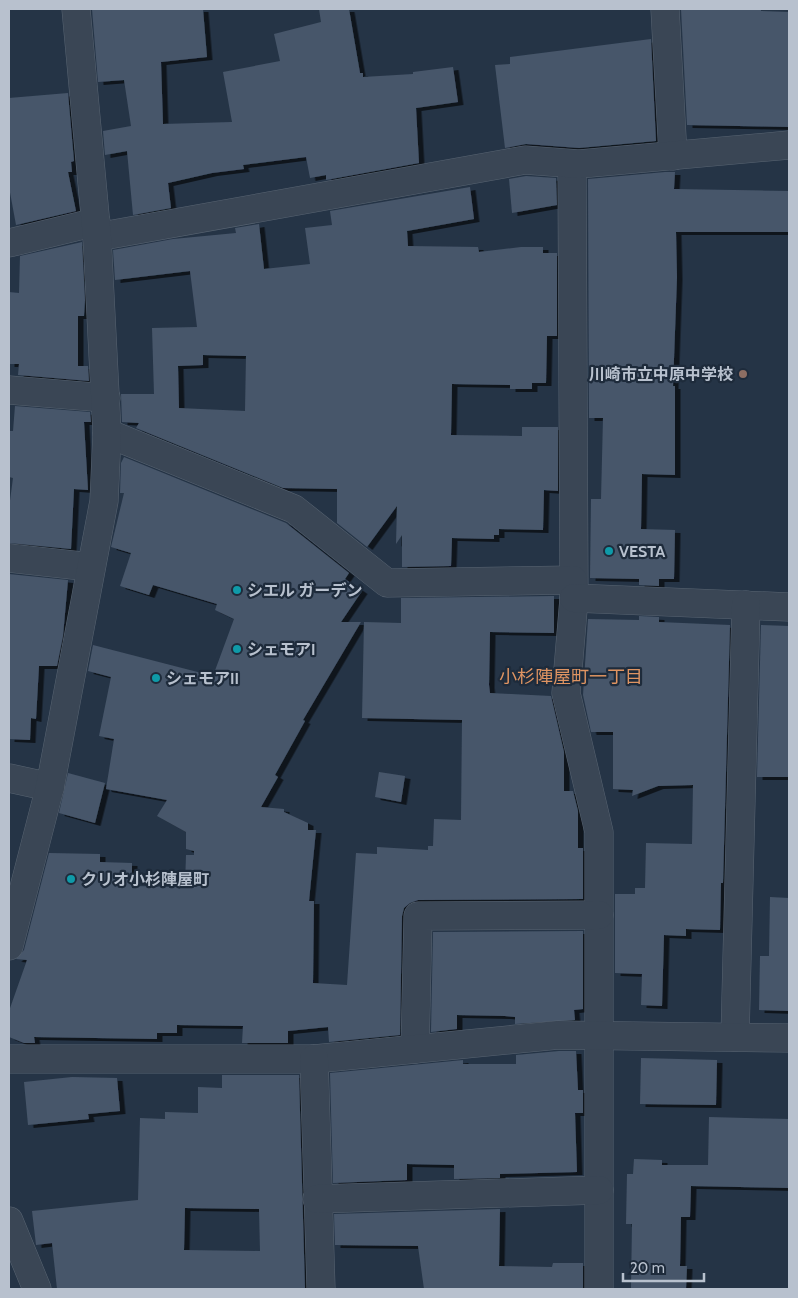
<svg xmlns="http://www.w3.org/2000/svg" width="798" height="1298" viewBox="0 0 798 1298" font-family="Cabin,'Noto Sans JP',sans-serif">
	<style>
		.building { fill: #47566a; fill-rule: evenodd; filter: url(#shadow) }
		.lines { fill: none; stroke-linecap: round; stroke-linejoin: round }
		.minor-casing { stroke: #586472; stroke-width: 29 }
		.minor { stroke: #3a4655; stroke-width: 28 }
		.education-dot { fill: #8d6e63; stroke: #1e2b3b; stroke-width: 2 }
		.culture-dot { fill: #0f9aa8; stroke: #1e2b3b; stroke-width: 2 }
		.labels { text-anchor: middle; stroke-width: 4.5; stroke-linejoin: round; paint-order: stroke }
		.poi-label { font-size: 16px; font-weight: bold; fill: #b8c1ce; stroke: #1e2b3b; text-anchor: start }
		.neighbourhood-label { font-size: 18px; fill: #df9462; stroke: #1e2b3b }
	</style>
	<defs>
		<filter id="shadow"><feDropShadow dx="5.5" dy="3" stdDeviation="0" flood-color="#0009"/></filter>
	</defs>
	<rect width="100%" height="100%" fill="#253446"/>
	<g class="building">
		<polygon points="92,9 203,9 207,57 161,62 163,124 232,122 223,72 280,61 274,34 321,22 319,9 349,9 360,73 363,73 363,77 413,74 413,72 453,67 458,102 416,108 419,163 326,180 326,175 310,178 306,157 243,165 244,169 212,173 168,183 171,208 133,215 127,151 105,155 103,131 131,126 124,80 98,82"/>
		<polygon points="681,9 761,9 761,11 789,12 789,127 687,125"/>
		<polygon points="651,39 656,141 579,148 526,144 505,148 495,65 510,64 510,57"/>
		<polygon points="68,93 74,161 71,162 72,172 68,172 76,211 16,225 9,187 9,98"/>
		<polygon points="665,172 675,172 674,189 789,191 789,232 676,232 677,277 673,386 675,386 675,475 642,474 641,529 675,530 674,579 659,579 659,586 639,585 639,579 590,578 591,499 601,499 603,418 589,418 588,179"/>
		<polygon points="526,176 556,178 557,205 512,213 509,179"/>
		<path d="M 470,187 L 474,219 L 407,231 L 408,246 L 478,247 L 479,252 L 521,247 L 543,247 L 543,253 L 557,253 L 557,336 L 547,336 L 546,383 L 532,383 L 532,389 L 510,389 L 510,385 L 452,384 L 451,435 L 522,436 L 522,427 L 558,427 L 558,491 L 544,490 L 543,530 L 499,529 L 499,535 L 494,535 L 494,539 L 452,538 L 451,566 L 402,567 L 402,535 L 396,544 L 397,506 L 367,547 L 337,523 L 337,489 L 283,488 L 136,428 L 139,423 L 122,422 L 121,394 L 154,394 L 152,328 L 197,327 L 190,271 L 115,280 L 113,250 L 173,239 L 236,233 L 235,228 L 259,224 L 264,269 L 310,264 L 305,228 L 332,225 L 330,211 ZM 203,355 L 246,356 L 245,411 L 179,408 L 178,366 L 203,365 Z"/>
		<polygon points="82,242 85,300 84,316 78,316 78,366 88,366 89,381 18,375 19,364 9,364 9,292 19,293 20,256"/>
		<polygon points="15,406 90,412 91,422 84,422 88,490 74,489 71,549 9,543 9,508 13,478 9,477 9,431 13,431"/>
		<polygon points="124,457 286,523 349,573 345,579 362,591 341,622 361,622 303,720 305,721 275,775 278,777 261,807 284,809 284,812 308,823 308,830 316,830 309,901 314,901 313,983 347,985 356,853 377,854 377,847 428,850 428,846 433,846 434,819 461,820 462,720 362,718 364,622 401,623 401,598 554,596 554,633 490,632 489,685 490,693 551,696 564,752 564,791 573,791 578,811 578,848 583,848 583,899 418,900 410,903 404,908 402,916 400,1035 329,1042 328,1027 288,1031 288,1043 242,1043 243,1026 177,1025 177,1033 157,1033 157,1039 34,1037 35,1043 24,1043 9,1037 9,1011 27,960 16,959 24,950 49,853 100,854 100,862 132,863 132,886 185,887 186,855 194,855 194,851 186,849 186,832 157,816 167,800 106,789 114,739 99,736 111,677 88,671 93,645 213,676 234,619 215,610 217,604 153,585 149,595 120,586 131,553 111,547 124,493 120,493 121,463"/>
		<polygon points="9,574 68,580 63,636 57,666 39,666 36,719 31,718 30,740 9,739"/>
		<polygon points="639,616 659,617 659,622 730,625 723,883 721,883 720,930 686,929 686,936 664,935 662,1006 641,1005 642,974 615,973 615,894 635,894 635,888 645,888 646,843 692,844 693,785 658,786 632,796 633,790 613,789 613,732 591,732 583,695 588,619 639,620"/>
		<polygon points="761,625 789,626 789,777 757,777"/>
		<polygon points="379,772 405,776 401,802 375,797"/>
		<polygon points="68,773 105,783 95,823 59,813"/>
		<polygon points="770,897 789,898 789,1011 759,1010 760,956 769,956"/>
		<polygon points="583,931 583,1009 574,1010 575,1020 515,1024 515,1017 505,1016 457,1015 457,1029 431,1032 433,932"/>
		<polygon points="559,1051 576,1051 578,1090 583,1090 583,1113 575,1113 577,1172 500,1174 500,1178 454,1179 454,1165 407,1164 407,1180 333,1183 330,1073 463,1060 463,1064 516,1064 516,1055"/>
		<polygon points="641,1058 717,1060 716,1105 640,1104"/>
		<path d="M 222,1075 L 299,1075 L 305,1289 L 57,1289 L 52,1243 L 36,1245 L 32,1211 L 138,1200 L 140,1118 L 165,1119 L 165,1112 L 198,1113 L 198,1087 L 222,1088 ZM 185,1208 L 259,1209 L 260,1251 L 184,1250 Z"/>
		<polygon points="72,1077 117,1078 120,1111 88,1114 89,1119 28,1125 24,1082"/>
		<polygon points="709,1117 789,1119 789,1188 691,1186 690,1217 681,1217 680,1266 687,1266 686,1289 631,1289 632,1224 626,1224 627,1174 633,1174 634,1159 662,1160 662,1165 708,1165"/>
		<polygon points="500,1209 499,1266 552,1267 553,1263 583,1263 583,1289 424,1289 418,1246 335,1245 334,1214"/>
	</g>
	<g class="lines">
		<defs>
			<g id="minor">
				<polyline points="665,9 673,156"/>
				<polyline points="572,164 574,598 566,693 599,832 599,1289"/>
				<polyline points="97,237 525,160 579,164 789,145"/>
				<polyline points="9,243 96,222"/>
				<polyline points="9,390 106,398"/>
				<polyline points="107,433 294,509 387,583 573,580"/>
				<polyline points="9,558 91,567"/>
				<polyline points="574,598 789,607"/>
				<polyline points="9,778 50,787"/>
				<polyline points="9,946 50,787 104,501 107,433 97,237 76,9"/>
				<polyline points="735,1037 746,605"/>
				<polyline points="415,1049 418,916 599,915"/>
				<polyline points="9,1059 314,1059 558,1035 789,1038"/>
				<polyline points="314,1059 321,1289"/>
				<polyline points="317,1199 599,1190"/>
				<polyline points="9,1221 37,1289"/>
			</g>
		</defs>
		<use href="#minor" class="minor-casing"/>
		<use href="#minor" class="minor"/>
	</g>
	<circle class="education-dot" cx="743" cy="374" r="5"/>
	<g class="culture-dot">
		<circle cx="609" cy="551" r="5"/>
		<circle cx="237" cy="590" r="5"/>
		<circle cx="237" cy="649" r="5"/>
		<circle cx="156" cy="678" r="5"/>
		<circle cx="71" cy="879" r="5"/>
	</g>
	<g class="labels">
		<g class="poi-label">
			<text x="733" y="380" text-anchor="end">川崎市立中原中学校</text>
			<text x="619" y="557">VESTA</text>
			<text x="247" y="596">シエル ガーデン</text>
			<text x="247" y="655">シェモアI</text>
			<text x="166" y="684">シェモアII</text>
			<text x="81" y="885">クリオ小杉陣屋町</text>
		</g>
		<g class="neighbourhood-label">
			<text x="571" y="683">小杉陣屋町一丁目</text>
		</g>
	</g>
	<rect width="798" height="1298" fill="none" stroke="#b8c1ce" stroke-width="20"/>
	<path d="M623 1273v8h81v-8" fill="none" stroke="#b8c1ce" stroke-width="2.5"/>
	<text x="630" y="1273" font-size="15" fill="#b8c1ce" stroke="#1e2b3b" stroke-width="4" paint-order="stroke">20 m</text>
</svg>
